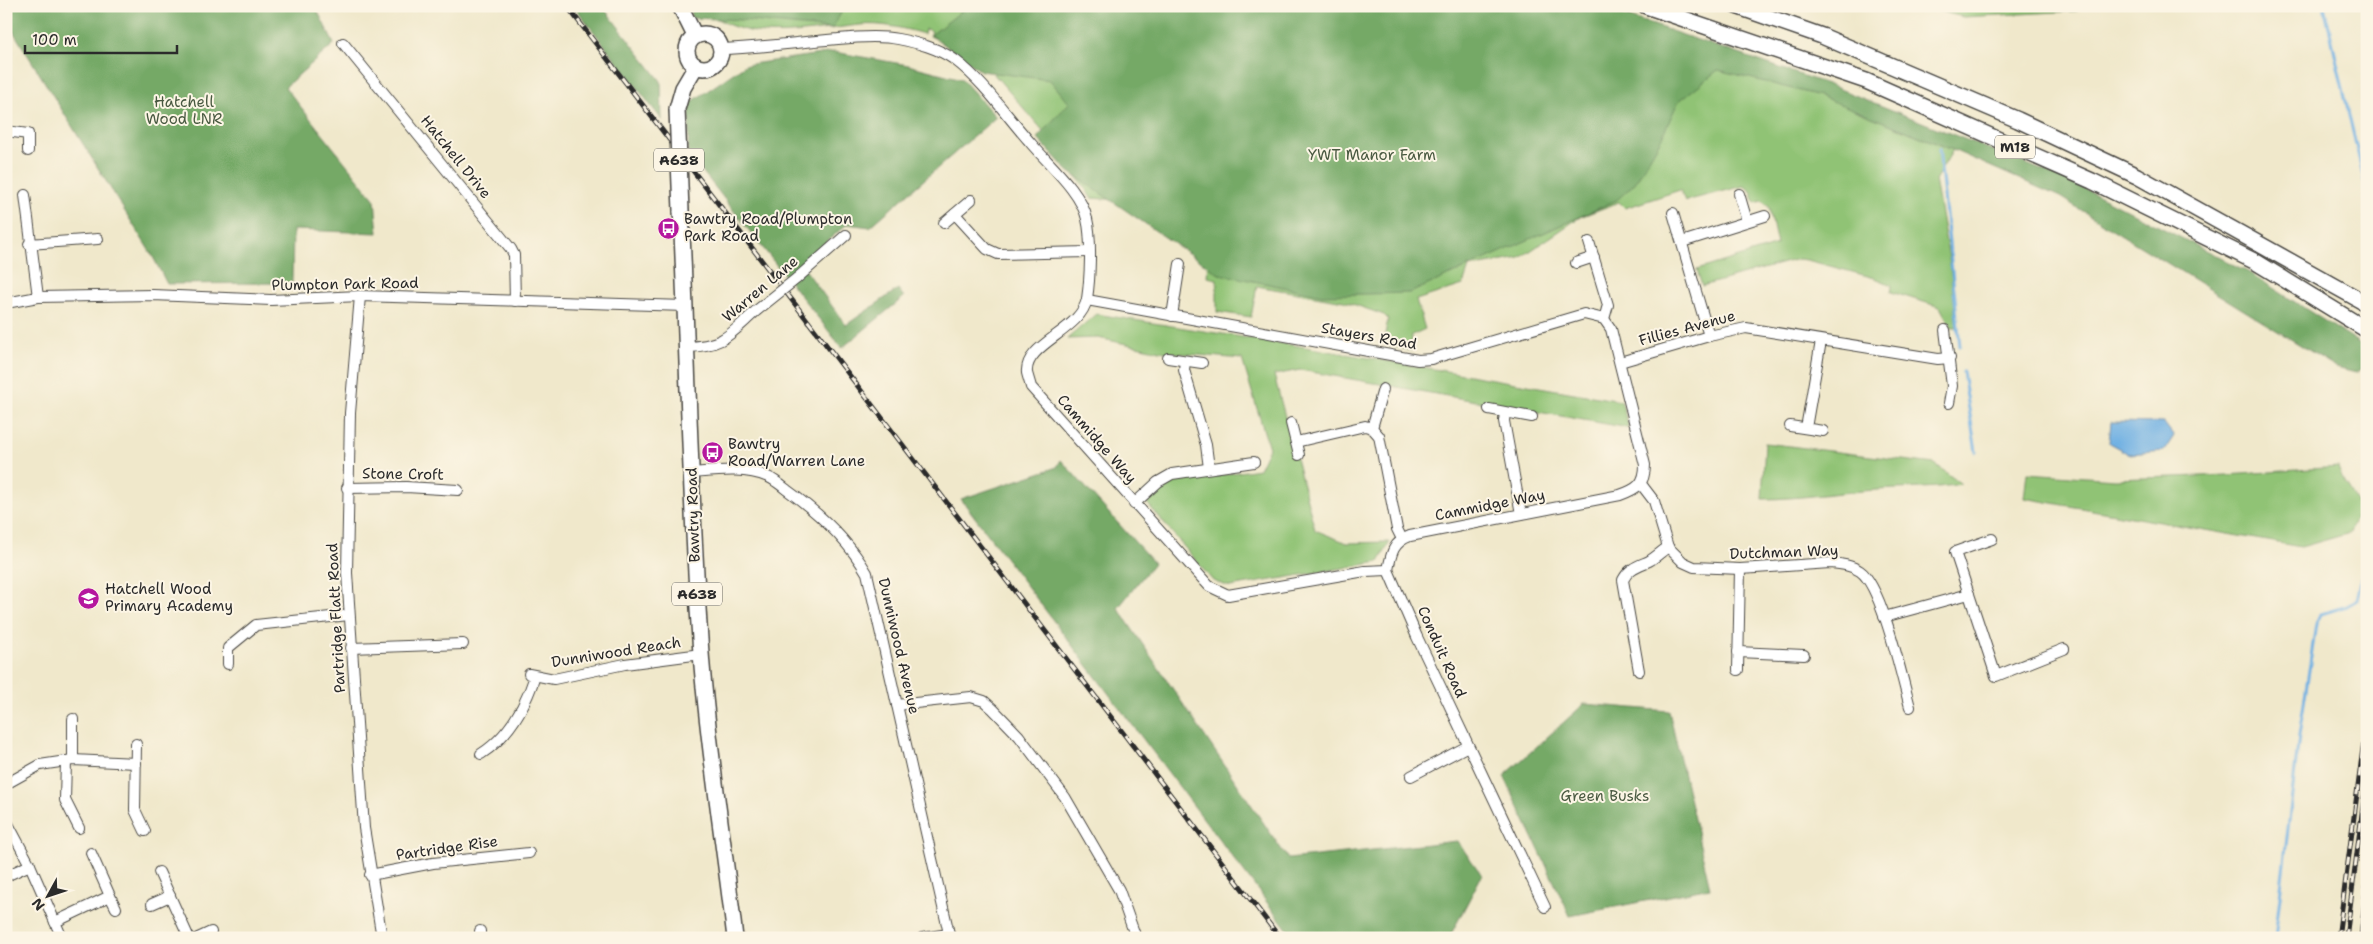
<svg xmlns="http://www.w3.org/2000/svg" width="2373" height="944" viewBox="0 0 2373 944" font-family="'Shantell Sans',sans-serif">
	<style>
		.green { fill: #90c375; stroke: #5e7750 }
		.forest { fill: #74a966; stroke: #506a48 }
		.water { fill: #6fb0e3; stroke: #4d6e87 }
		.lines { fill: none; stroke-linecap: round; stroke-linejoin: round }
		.stream { stroke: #6fb0e3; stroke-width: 3 }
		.minor-casing { stroke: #494743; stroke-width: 12 }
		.highway-casing { stroke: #494743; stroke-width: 18 }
		.minor { stroke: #fff; stroke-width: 10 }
		.highway { stroke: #fff; stroke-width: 15 }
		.rail-casing { stroke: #2b2b2b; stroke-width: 5 }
		.rail { stroke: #fcf5e5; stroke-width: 3; stroke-dasharray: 9; stroke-linecap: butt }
		.minor-bridge-casing { stroke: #494743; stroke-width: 12; stroke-linecap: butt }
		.highway-bridge-casing { stroke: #494743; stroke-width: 18; stroke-linecap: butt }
		.minor-bridge { stroke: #fff; stroke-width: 10 }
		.highway-bridge { stroke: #fff; stroke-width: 15 }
		.labels { text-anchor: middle; stroke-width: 4; stroke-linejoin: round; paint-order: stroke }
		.shield { fill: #fcf5e5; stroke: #6a6863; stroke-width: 1 }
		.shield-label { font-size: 14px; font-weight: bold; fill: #2b2b2b }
		.park-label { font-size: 15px; fill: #495941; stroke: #fcf5e5 }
		.street-label { font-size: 15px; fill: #2b2b2b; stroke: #fcf5e5 }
		.poi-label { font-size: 15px; fill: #2b2b2b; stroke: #fcf5e5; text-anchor: start }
	</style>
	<rect width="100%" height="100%" fill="#fcf5e5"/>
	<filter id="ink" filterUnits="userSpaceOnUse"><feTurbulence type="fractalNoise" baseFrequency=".02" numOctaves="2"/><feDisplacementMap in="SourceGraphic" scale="10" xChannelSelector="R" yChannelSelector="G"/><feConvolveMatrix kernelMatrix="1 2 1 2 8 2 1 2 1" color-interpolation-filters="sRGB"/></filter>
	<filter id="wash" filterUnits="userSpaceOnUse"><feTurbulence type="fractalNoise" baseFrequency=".0096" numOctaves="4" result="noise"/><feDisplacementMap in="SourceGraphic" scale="20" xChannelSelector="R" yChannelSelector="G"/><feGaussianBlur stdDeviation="1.12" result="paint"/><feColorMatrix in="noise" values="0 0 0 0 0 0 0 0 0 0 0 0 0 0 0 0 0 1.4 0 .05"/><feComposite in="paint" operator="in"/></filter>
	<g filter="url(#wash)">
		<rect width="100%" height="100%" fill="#f0e8cb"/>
		<g class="green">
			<path d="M 699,6 L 1591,6 L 1785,79 L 1860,112 L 1953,150 L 1935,180 L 1950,264 L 1957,327 L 1951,327 L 1940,307 L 1891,292 L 1892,285 L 1875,278 L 1807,260 L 1798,259 L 1702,286 L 1697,270 L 1777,245 L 1769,207 L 1762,201 L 1755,203 L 1751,191 L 1744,186 L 1685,201 L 1680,190 L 1625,208 L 1619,202 L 1580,217 L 1520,258 L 1469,267 L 1463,285 L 1416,300 L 1425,329 L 1412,335 L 1411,351 L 1383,344 L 1388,319 L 1384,315 L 1344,301 L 1257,286 L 1251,317 L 1217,312 L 1217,279 L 1207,277 L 1208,265 L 1118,200 L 1091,198 C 1079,174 1054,159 1046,134 L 986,65 L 971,56 L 930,36 L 932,31 L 925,29 L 924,34 C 903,28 881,23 860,25 C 802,31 748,48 699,6 Z"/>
			<polygon points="1918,6 2088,6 2076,11 1963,17"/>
			<polygon points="1096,314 1305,347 1621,401 1629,428 1300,370 1274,375 1315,530 1347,543 1390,542 1379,562 1230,587 1213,581 1147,503 1173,482 1259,469 1269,448 1242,359 1165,352 1098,338 1067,339"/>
			<path d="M 1765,443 L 1935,464 L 1961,484 C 1933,489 1905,488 1877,490 C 1839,492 1801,499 1762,499 Z"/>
			<path d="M 2338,467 C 2341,480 2359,498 2358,510 C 2357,518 2352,526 2350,533 L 2301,547 L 2024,498 L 2027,473 L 2115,479 L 2228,475 Z"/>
		</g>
		<g class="forest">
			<polygon points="6,6 315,6 334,44 285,87 375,200 378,233 293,230 292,283 167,284 152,255 6,20"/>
			<polygon points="574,6 602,6 661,81 662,120"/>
			<polygon points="690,6 845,6 832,29 742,20 691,18"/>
			<polygon points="968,6 1598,6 1827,84 2074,183 2248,272 2367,348 2367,365 2356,372 2336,367 2060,197 1953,150 1820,96 1718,70 1678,102 1661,139 1635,183 1617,200 1410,293 1322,295 1219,274 1068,171 1037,138 1069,103 1050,80 981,71 931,35"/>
			<polygon points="834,52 908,65 962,79 996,117 870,227 847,224 801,264 846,325 898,289 904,297 842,348 688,153 690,103 745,65"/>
			<polygon points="1061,460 1154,563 1118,608 1288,859 1457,841 1482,875 1449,938 1294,938 961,499 1057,467"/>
			<polygon points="1584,704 1669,711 1710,888 1570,916 1504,776"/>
		</g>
		<polygon class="water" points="2111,422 2164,423 2174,436 2164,451 2129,454 2109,443"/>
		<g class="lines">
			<g class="stream">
				<polyline points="2324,6 2367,193"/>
				<polyline points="1939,149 1960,346"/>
				<polyline points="1963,372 1976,452"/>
				<polyline points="2275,938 2299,736 2316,624 2321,614 2347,606 2357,600 2367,551"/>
			</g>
		</g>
	</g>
	<g filter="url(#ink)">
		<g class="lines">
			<defs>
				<g id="minor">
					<polyline points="343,43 511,249 514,255 515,301"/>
					<path d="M 721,49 C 760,48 799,42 838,39 C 857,37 879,35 898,39 C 918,43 938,48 955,60 C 984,82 1005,114 1029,141 C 1047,163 1081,191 1087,219 C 1092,239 1090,279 1087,299 C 1081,331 1024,344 1027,373 C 1028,377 1030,383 1031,387 L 1209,586 L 1228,595 L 1365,571 L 1388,570"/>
					<polyline points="6,131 28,134 28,151"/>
					<polyline points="1739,194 1747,221"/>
					<polyline points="25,195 38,297"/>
					<polyline points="1673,213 1709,336"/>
					<polyline points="955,214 987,249 998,254 1089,252"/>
					<polyline points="944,223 971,200"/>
					<polyline points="1589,242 1608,305 1604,319"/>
					<polyline points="1682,242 1765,216"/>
					<polyline points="29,244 98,239"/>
					<polyline points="1576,263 1594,257"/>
					<polyline points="796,279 846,235"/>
					<polyline points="360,296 350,413 347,573 364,828 382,938"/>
					<path d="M 1087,300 L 1418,360 L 1431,359 L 1584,314 L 1604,319 L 1611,329 L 1645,465 C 1645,484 1637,489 1620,495 L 1410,536 C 1393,542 1391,554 1388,570"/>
					<polyline points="6,303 38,297 153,295 271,300 360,296 685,306"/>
					<polyline points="1172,316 1180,264"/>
					<polyline points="1945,330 1952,386 1949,403"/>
					<path d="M 686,347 C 724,346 729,335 756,311"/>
					<polyline points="1168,358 1202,363"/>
					<polyline points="1185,361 1184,370 1206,445 1209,468"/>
					<polyline points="1620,362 1709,336 1746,328 1938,359 1950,358"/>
					<polyline points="1489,409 1532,417"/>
					<polyline points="1505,413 1504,421 1521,514"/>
					<polyline points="1291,423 1299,455"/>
					<polyline points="1790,426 1823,431"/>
					<polyline points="1372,428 1383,389"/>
					<polyline points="1806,428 1821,341"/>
					<polyline points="1296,442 1365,426 1372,428 1379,436 1397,529 1402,539"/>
					<path d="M 692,473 C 717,471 745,467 768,477 C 775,480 782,486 787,490 C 819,513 848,540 867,573 L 950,938"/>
					<path d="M 1641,484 L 1654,501 L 1668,547 L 1683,562 L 1694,567 L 1740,569 L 1830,563 C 1840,564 1851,565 1860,571 C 1882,586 1902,678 1910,707"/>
					<polyline points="347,488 406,487 458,490"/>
					<polyline points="1134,504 1158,482 1172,474 1254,462"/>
					<polyline points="1992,539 1955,552 1996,676 2064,649"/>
					<polyline points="1388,570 1417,637 1545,907"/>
					<polyline points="1884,617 1969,594"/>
					<polyline points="351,648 463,644"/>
					<polyline points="1738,652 1804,655"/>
					<polyline points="228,664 228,648 256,625 349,615"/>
					<polyline points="1738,670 1740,569"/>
					<path d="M 1639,671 L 1623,580 C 1629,568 1638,566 1649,561 C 1656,557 1662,551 1668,547"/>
					<polyline points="529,674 554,679 625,664 701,654"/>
					<polyline points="897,705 971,697 984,701 993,709 1019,736 1065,797 1119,890 1136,938"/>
					<polyline points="73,719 73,760"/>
					<polyline points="136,744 135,810 145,831"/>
					<path d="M 481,754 C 509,736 525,707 535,676"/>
					<polyline points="66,761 65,800 79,828"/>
					<polyline points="1411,776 1468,746"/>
					<polyline points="6,784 40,765 73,760 136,763"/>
					<polyline points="6,820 30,865 62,938"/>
					<polyline points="159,872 189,938"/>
					<polyline points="370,875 433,863 529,853"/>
					<polyline points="6,876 30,865"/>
					<polyline points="110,896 116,908"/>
					<polyline points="152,904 170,896"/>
					<polyline points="55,922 110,896 91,853"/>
					<polyline points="198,938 211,932"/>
					<polyline points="480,938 480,931"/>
					<polyline points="922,938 949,934"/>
				</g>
				<g id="highway">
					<polyline points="680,6 695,36"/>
					<polyline points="1646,6 1866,81 2092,181 2256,262 2367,330"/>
					<polyline points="1736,6 1822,36 2018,120 2137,176 2367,304"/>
					<circle cx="704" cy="51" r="17"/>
					<polyline points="677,109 683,88 696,66"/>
					<path d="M 681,211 C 688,358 690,506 701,653 C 708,748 724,843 735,938"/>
				</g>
			</defs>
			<use href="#minor" class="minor-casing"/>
			<use href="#highway" class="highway-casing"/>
			<use href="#minor" class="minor"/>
			<use href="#highway" class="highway"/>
			<defs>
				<g id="rail">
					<polyline points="567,6 1280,938"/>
					<polyline points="2338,938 2367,718"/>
					<polyline points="2346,938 2367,775"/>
					<polyline points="2361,938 2367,879"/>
				</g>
			</defs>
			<use href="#rail" class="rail-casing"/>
			<use href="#rail" class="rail"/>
			<defs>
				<polyline id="minor-bridge" points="756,311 796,279"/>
				<polyline id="highway-bridge" points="677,109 681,211"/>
			</defs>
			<use href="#minor-bridge" class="minor-bridge-casing"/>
			<use href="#highway-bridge" class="highway-bridge-casing"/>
			<use href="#minor-bridge" class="minor-bridge"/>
			<use href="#highway-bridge" class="highway-bridge"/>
		</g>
	</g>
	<defs>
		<symbol id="bus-disc" viewBox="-11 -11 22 22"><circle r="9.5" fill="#b5179e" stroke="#fcf5e5"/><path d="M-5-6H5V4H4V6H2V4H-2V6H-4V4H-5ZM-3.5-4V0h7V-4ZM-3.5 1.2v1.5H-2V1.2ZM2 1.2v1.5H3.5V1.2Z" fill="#fff"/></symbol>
		<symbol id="school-disc" viewBox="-11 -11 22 22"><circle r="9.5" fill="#b5179e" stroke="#fcf5e5"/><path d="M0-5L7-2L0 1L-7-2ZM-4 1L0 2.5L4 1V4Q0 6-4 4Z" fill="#fff"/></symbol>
	</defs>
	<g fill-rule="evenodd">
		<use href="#bus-disc" x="656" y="216" width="25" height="25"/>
		<use href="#bus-disc" x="700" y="440" width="25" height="25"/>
		<use href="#school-disc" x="76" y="586" width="25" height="25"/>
	</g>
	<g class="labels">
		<g class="shield">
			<rect x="1995" y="135.5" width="40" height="23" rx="4"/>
			<rect x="654" y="148.5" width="50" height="23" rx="4"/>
			<rect x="672" y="582.5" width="50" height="23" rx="4"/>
		</g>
		<g class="shield-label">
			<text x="2015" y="152">M18</text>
			<text x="679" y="165">A638</text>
			<text x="697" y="599">A638</text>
		</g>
		<g class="park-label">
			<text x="184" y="107">Hatchell<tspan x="184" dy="17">Wood LNR</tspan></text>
			<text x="1372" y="160">YWT Manor Farm</text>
			<text x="1605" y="801">Green Busks</text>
		</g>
		<g class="street-label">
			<text transform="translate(456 157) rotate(51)" y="5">Hatchell Drive</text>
			<text transform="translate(345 284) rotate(-1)" y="5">Plumpton Park Road</text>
			<text transform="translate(760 289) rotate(-40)" y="5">Warren Lane</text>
			<text transform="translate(1687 328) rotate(-15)" y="5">Fillies Avenue</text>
			<text transform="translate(1369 336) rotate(10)" y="5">Stayers Road</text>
			<text transform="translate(1097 439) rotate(49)" y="5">Cammidge Way</text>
			<text transform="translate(403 474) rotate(1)" y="5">Stone Croft</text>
			<text transform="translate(1490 505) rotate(-11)" y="5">Cammidge Way</text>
			<text transform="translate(693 515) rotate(-92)" y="5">Bawtry Road</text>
			<text transform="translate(1784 552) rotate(-2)" y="5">Dutchman Way</text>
			<text transform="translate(336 618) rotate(-93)" y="5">Partridge Flatt Road</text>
			<text transform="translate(899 646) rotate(77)" y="5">Dunniwood Avenue</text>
			<text transform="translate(616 652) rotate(-9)" y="5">Dunniwood Reach</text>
			<text transform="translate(1442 652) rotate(66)" y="5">Conduit Road</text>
			<text transform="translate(447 848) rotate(-8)" y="5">Partridge Rise</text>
		</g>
		<g class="poi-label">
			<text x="684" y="224">Bawtry Road/Plumpton<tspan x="684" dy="17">Park Road</tspan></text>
			<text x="728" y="449">Bawtry<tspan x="728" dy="17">Road/Warren Lane</tspan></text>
			<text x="105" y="594">Hatchell Wood<tspan x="105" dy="17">Primary Academy</tspan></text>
		</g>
	</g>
	<rect width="2373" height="944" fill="none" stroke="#fcf5e5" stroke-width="25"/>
	<g transform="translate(48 896) rotate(230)" stroke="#fcf5e5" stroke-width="4" paint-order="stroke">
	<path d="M0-4L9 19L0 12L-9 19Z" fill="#2b2b2b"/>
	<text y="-8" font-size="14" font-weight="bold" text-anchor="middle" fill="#2b2b2b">N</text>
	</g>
	<path d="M25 45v8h152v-8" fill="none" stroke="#2b2b2b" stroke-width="2.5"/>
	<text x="32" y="45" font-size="15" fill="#2b2b2b" stroke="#fcf5e5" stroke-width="4" paint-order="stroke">100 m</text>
</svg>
